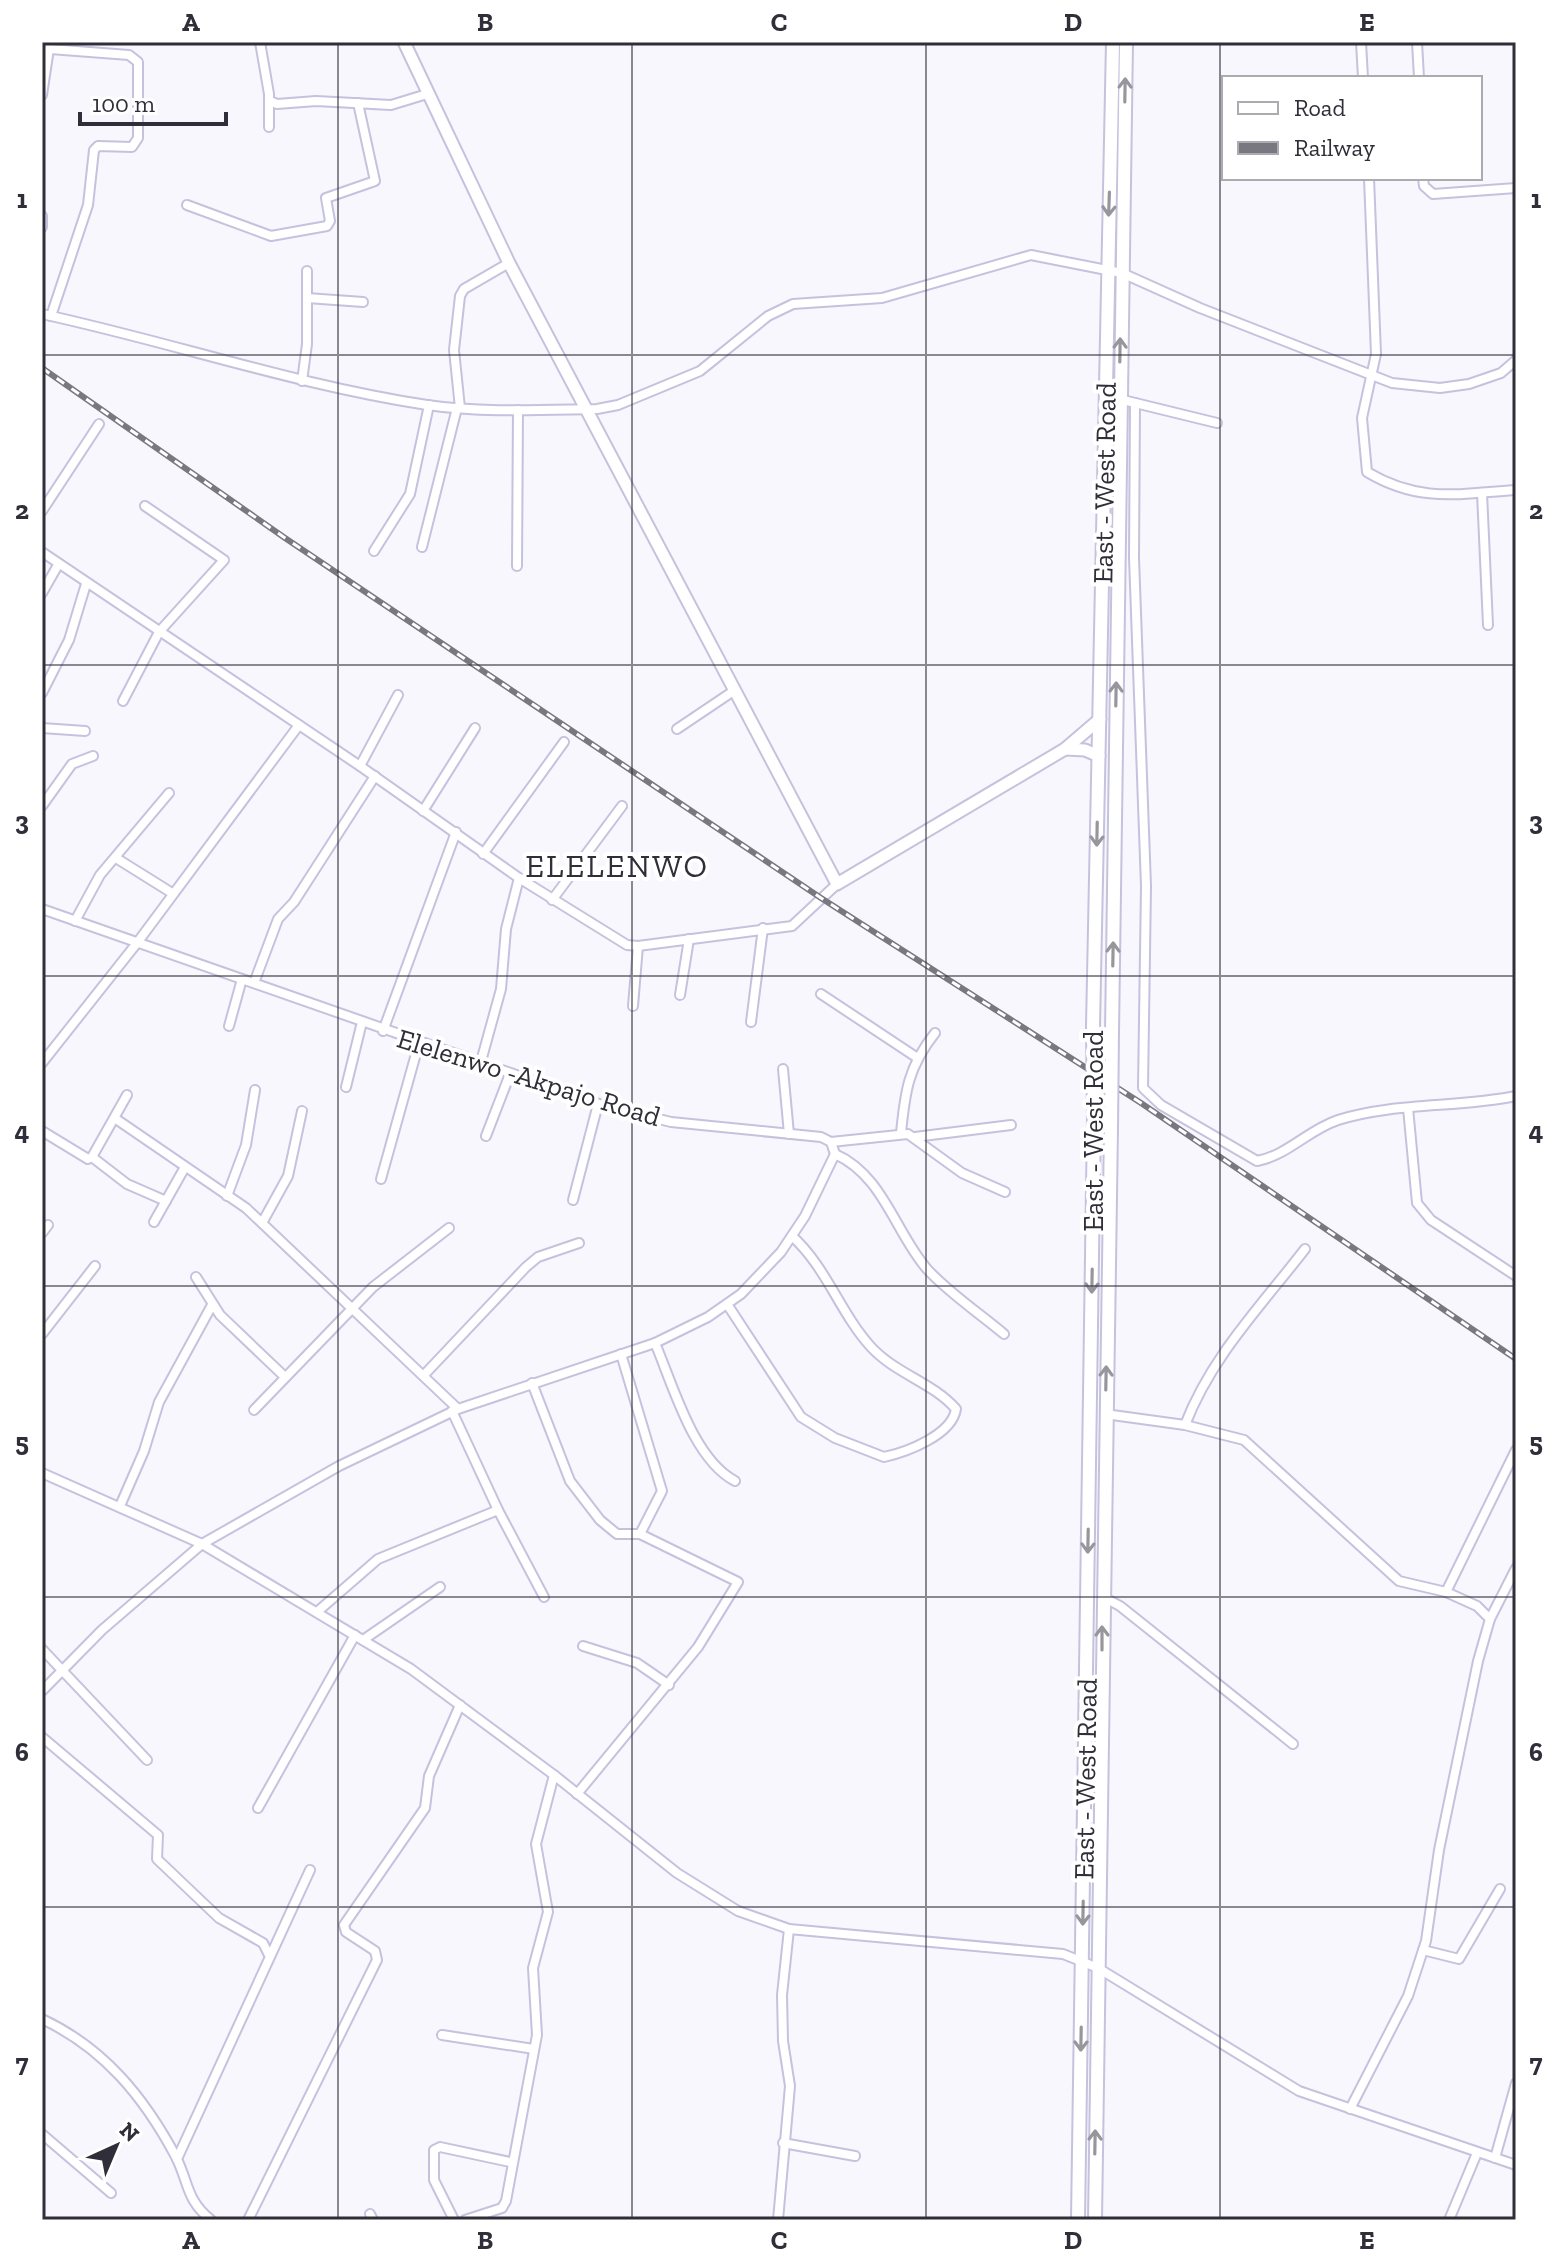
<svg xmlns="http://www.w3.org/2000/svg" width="1558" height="2262" viewBox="0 0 1558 2262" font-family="'Zilla Slab',serif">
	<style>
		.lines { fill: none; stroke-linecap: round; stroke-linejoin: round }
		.street-casing { stroke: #c5c2de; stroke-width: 12 }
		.secondary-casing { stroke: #c5c2de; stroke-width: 15 }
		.primary-casing { stroke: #c5c2de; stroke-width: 16 }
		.street { stroke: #fff; stroke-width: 8 }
		.secondary { stroke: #fff; stroke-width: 11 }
		.primary { stroke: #fff; stroke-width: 12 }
		.rail-casing { stroke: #797881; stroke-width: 6 }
		.rail { stroke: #fff; stroke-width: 3; stroke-dasharray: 9; stroke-linecap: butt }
		.primary-bridge-casing { stroke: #c5c2de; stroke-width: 16; stroke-linecap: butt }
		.primary-bridge { stroke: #fff; stroke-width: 12 }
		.oneway { stroke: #98969c }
		.grid { fill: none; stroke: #302e39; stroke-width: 2; stroke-opacity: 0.55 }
		.labels { text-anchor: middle; stroke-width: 8; stroke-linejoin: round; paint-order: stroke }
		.street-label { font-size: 28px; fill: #302e39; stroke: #fff }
		.quarter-label { font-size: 32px; letter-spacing: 2px; fill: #302e39; stroke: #fff }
		.neatline { fill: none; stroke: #302e39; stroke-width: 3 }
		.grid-label { font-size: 26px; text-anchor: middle; font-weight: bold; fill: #302e39 }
	</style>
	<rect width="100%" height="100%" fill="#f7f7fd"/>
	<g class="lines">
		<defs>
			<g id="street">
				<polyline points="260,42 269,94 269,127"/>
				<polyline points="1361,42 1363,78"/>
				<polyline points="1417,42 1419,78"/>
				<polyline points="50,49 129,55 138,62 138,138 132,147 98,146 94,150 88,205 51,316"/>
				<polyline points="42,95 50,42"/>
				<polyline points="270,101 277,104 316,101 391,105 427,94"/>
				<path d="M 1369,178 L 1376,354 L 1362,418 L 1367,472 C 1419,503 1458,494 1516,490"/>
				<polyline points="1423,178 1424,186 1433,194 1516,188"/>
				<polyline points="187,205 271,236 327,226 330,221 326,198 375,181 358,103"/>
				<polyline points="42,216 42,227"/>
				<polyline points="307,298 363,302"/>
				<path d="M 42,314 C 171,342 296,385 427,405 C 482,413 541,410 597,409 L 618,405 L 700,371 L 768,316 L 793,304 L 882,298 L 1031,255 L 1122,273 L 1200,308 L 1392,383 L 1440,388 L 1469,384 L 1501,373 L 1516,360"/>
				<polyline points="302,381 307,344 307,271"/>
				<polyline points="1119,399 1217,423"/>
				<path d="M 1135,403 L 1134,558 L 1146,886 L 1143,1088 L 1161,1105 L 1257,1161 C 1288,1155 1308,1130 1338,1120 C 1396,1102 1458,1108 1516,1096"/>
				<polyline points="460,408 454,350 460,296 464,289 509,263"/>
				<polyline points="1482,493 1488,625"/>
				<polyline points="42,511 99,424"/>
				<polyline points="422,547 457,408"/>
				<polyline points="374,551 410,494 429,405"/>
				<polyline points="42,552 360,766 519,878 627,945 638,946 792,926 837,884"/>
				<polyline points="517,566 518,410"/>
				<polyline points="42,593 58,565"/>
				<polyline points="42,693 69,640 86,584"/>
				<polyline points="123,701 159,632 224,560 145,506"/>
				<polyline points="42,728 85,731"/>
				<polyline points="677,729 735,690"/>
				<polyline points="360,766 398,695"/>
				<polyline points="42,806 72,764 93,756"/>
				<polyline points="423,811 475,728"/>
				<polyline points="483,854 564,742"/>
				<polyline points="116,858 172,893"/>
				<polyline points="552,900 622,806"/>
				<polyline points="42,909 602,1105 671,1122 821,1137 831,1142 835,1154 805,1216 781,1252 741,1294 708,1317 655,1343 458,1409 339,1466 202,1544 102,1630 42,1691"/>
				<polyline points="75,921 100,875 169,793"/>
				<polyline points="254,983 278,919 294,902 375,776"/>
				<polyline points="821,994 916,1057"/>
				<polyline points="680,995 689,939"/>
				<polyline points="633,1006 638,946"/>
				<polyline points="751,1022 763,928"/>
				<polyline points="229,1026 242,979"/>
				<polyline points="383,1031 456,832"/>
				<polyline points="42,1063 137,943 299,725"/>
				<polyline points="480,1065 501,989 506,929 519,878"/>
				<polyline points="783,1069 789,1134"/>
				<polyline points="346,1087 362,1022"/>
				<polyline points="1408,1108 1417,1203 1431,1220 1516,1276"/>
				<polyline points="116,1119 246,1208 458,1409"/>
				<polyline points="42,1131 88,1159 92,1157 127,1184 166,1201"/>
				<path d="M 901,1133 C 905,1092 908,1067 935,1033"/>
				<polyline points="486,1136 510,1074"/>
				<polyline points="915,1137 1011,1125"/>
				<polyline points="831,1142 908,1134 962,1173 1005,1192"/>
				<path d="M 835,1154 C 883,1175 895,1232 927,1269 C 949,1293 979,1313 1004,1334"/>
				<polyline points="92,1157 127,1095"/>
				<polyline points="381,1179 419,1043"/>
				<polyline points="227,1196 246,1145 255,1090"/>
				<polyline points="573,1200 598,1104"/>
				<polyline points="154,1222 185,1167"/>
				<polyline points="262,1223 288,1176 302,1111"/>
				<polyline points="42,1233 48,1225"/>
				<polyline points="196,1277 220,1315 285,1377"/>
				<path d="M 727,1304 L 801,1417 L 835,1438 L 884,1457 C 907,1452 952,1435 956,1409 C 932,1382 896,1374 871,1347 C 840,1313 827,1268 792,1236"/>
				<polyline points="42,1334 95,1266"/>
				<path d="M 655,1343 C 673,1385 693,1459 735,1481"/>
				<polyline points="621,1354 662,1491 640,1534"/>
				<polyline points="424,1375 526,1267 538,1257 579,1243"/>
				<polyline points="532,1383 570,1481 600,1520 617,1534 640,1534 738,1582 698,1647 577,1794"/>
				<polyline points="254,1410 373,1287 449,1228"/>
				<polyline points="452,1411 498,1510 544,1597"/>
				<polyline points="1105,1414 1185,1425 1244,1440 1399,1581 1446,1592 1477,1606 1490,1619"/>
				<path d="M 1185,1425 C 1211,1357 1261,1306 1305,1249"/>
				<polyline points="42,1473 202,1544 411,1669 554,1775 677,1873 738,1911 789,1929 1063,1954 1098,1968 1299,2091 1516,2165"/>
				<polyline points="120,1506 144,1451 159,1402 212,1305"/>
				<polyline points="1446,1592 1516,1450"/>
				<polyline points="1103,1597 1120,1606 1293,1744"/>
				<polyline points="317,1612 378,1559 498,1510"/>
				<polyline points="363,1640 440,1587"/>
				<polyline points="583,1646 637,1663 669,1685"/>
				<polyline points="42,1649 147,1760"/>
				<polyline points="42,1737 158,1835 157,1859 219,1918 263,1943 269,1955"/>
				<polyline points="258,1808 355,1635"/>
				<polyline points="1423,1950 1459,1959 1500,1889"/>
				<path d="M 42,2019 C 104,2048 144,2097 176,2157 C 189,2183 186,2200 211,2220"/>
				<polyline points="442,2035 534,2049"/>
				<polyline points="1350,2109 1408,1996 1426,1941 1439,1850 1478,1661 1490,1619 1516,1568"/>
				<polyline points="42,2134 111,2193"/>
				<polyline points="783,2143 855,2156"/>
				<polyline points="1495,2158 1516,2083"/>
				<polyline points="177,2159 310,1870"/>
				<polyline points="370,2214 373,2220"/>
				<polyline points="248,2220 377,1960 375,1951 346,1932 344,1925 425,1808 429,1776 460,1705"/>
				<polyline points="454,2220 434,2180 434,2150 440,2147 510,2162"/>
				<polyline points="465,2220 502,2208 506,2201 537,2035 533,1968 548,1912 536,1844 554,1775"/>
				<polyline points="778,2220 790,2086 783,2041 782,1995 789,1929"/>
				<polyline points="1449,2220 1477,2153"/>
			</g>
			<g id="secondary">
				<polyline points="404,42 509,263 837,884 1065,749 1100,719"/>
				<polyline points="1065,749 1085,750 1099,756"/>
			</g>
			<g id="primary">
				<polyline points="1093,1026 1113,42"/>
				<polyline points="1112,1032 1126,42"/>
				<polyline points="1078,2220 1094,1119"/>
				<polyline points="1095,2220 1111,1128"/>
			</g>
		</defs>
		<use href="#street" class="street-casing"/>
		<use href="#secondary" class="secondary-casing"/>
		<use href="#primary" class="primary-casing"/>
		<use href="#street" class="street"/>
		<use href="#secondary" class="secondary"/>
		<use href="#primary" class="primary"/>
		<defs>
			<polyline id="rail" points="42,368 285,538 821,898 1141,1103 1516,1359"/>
		</defs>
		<use href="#rail" class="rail-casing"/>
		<use href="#rail" class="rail"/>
		<defs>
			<g id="primary-bridge">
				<polyline points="1093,1026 1094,1119"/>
				<polyline points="1111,1128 1112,1032"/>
			</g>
		</defs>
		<use href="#primary-bridge" class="primary-bridge-casing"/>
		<use href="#primary-bridge" class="primary-bridge"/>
	</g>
	<defs><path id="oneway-shaft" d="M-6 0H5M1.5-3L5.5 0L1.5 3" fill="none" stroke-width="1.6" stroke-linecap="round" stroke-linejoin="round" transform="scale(2)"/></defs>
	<g class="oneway">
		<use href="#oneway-shaft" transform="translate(1125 90) rotate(-89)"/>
		<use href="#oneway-shaft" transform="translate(1109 204) rotate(92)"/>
		<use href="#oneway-shaft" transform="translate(1120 350) rotate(-89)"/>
		<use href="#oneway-shaft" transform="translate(1116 694) rotate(-89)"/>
		<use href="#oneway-shaft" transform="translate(1097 834) rotate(91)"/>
		<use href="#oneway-shaft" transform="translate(1113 954) rotate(-89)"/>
		<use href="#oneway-shaft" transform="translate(1092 1281) rotate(91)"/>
		<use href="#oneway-shaft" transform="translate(1106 1378) rotate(-89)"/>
		<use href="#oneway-shaft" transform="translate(1088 1541) rotate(91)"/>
		<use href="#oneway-shaft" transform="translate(1102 1638) rotate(-90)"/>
		<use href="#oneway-shaft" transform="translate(1083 1913) rotate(91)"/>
		<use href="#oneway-shaft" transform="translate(1081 2039) rotate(91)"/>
		<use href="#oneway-shaft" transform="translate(1095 2142) rotate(-89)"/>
	</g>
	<path class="grid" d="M 338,42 L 338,2220M 632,42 L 632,2220M 926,42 L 926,2220M 1220,42 L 1220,2220M 42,355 L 1516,355M 42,665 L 1516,665M 42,976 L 1516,976M 42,1286 L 1516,1286M 42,1597 L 1516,1597M 42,1907 L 1516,1907"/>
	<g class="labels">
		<g class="street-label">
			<text transform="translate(1104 483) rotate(-89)" y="10">East - West Road</text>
			<text transform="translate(529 1077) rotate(17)" y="10">Elelenwo -Akpajo Road</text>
			<text transform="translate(1093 1131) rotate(-90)" y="10">East - West Road</text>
			<text transform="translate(1085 1779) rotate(-89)" y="10">East - West Road</text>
		</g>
		<g class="quarter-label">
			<text x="617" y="877">ELELENWO</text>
		</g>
	</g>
	<rect width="1558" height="2262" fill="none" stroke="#ffffff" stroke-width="88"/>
	<rect x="1222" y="76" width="260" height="104" fill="#ffffff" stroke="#acabb0" stroke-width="2"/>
	<rect x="1238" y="102" width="40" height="12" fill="#ffffff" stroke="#acabb0" stroke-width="2"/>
	<text x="1294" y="116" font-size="24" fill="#302e39">Road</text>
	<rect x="1238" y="142" width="40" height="12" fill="#797881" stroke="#acabb0" stroke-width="2"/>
	<text x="1294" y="156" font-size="24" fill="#302e39">Railway</text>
	<g transform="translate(116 2146) rotate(44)" stroke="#ffffff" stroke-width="6" paint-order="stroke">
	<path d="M0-6L14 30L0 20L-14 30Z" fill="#302e39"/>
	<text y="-12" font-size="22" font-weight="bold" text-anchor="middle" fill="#302e39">N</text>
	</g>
	<path d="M80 112v12h146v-12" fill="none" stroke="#302e39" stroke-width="4"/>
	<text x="92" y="112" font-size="24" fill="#302e39" stroke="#ffffff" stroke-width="6" paint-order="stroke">100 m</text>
	<rect x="44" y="44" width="1470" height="2174" class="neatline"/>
	<g class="grid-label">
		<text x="191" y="31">A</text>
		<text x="485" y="31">B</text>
		<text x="779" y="31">C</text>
		<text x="1073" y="31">D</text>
		<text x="1367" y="31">E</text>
		<text x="22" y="208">1</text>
		<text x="1536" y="208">1</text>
		<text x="22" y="519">2</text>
		<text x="1536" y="519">2</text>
		<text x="22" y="830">3</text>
		<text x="1536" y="830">3</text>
		<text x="22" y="1140">4</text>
		<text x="1536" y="1140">4</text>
		<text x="22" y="1451">5</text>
		<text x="1536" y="1451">5</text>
		<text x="22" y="1761">6</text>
		<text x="1536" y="1761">6</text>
		<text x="22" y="2072">7</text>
		<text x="1536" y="2072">7</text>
		<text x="191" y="2249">A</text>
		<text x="485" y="2249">B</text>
		<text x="779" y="2249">C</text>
		<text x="1073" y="2249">D</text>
		<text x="1367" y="2249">E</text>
	</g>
</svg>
